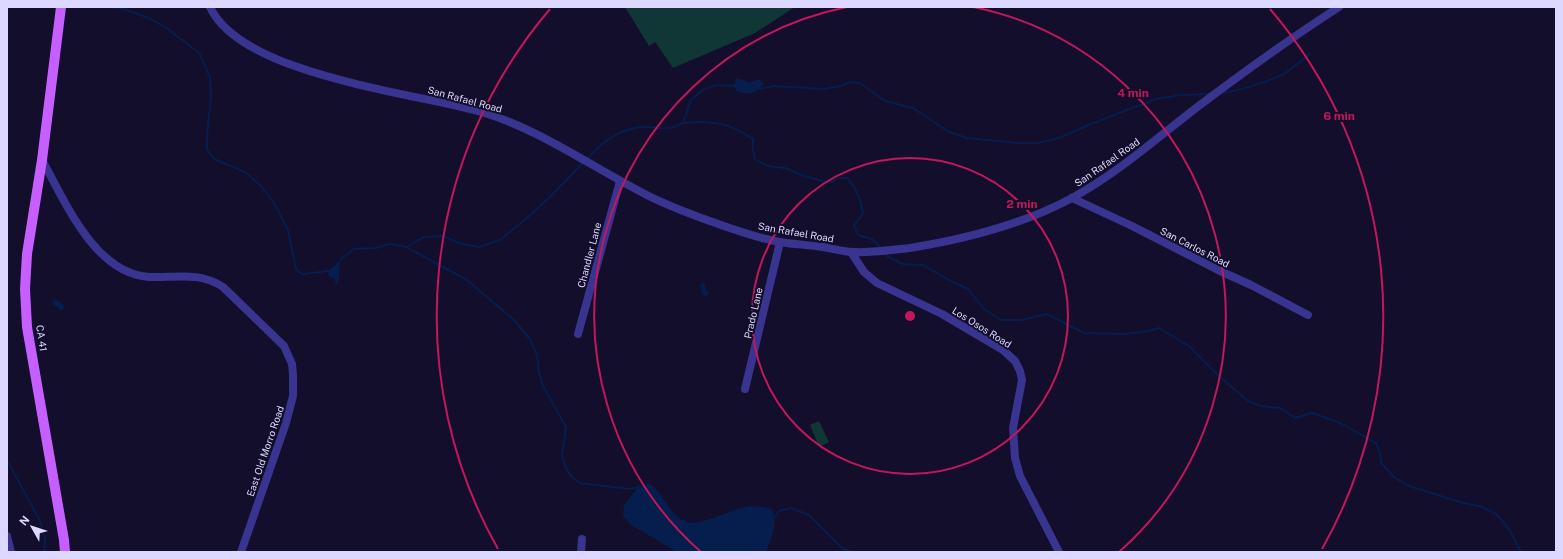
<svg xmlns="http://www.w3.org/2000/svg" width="1563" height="559" viewBox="0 0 1563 559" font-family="'Public Sans',sans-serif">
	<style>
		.pitch { fill: #103635 }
		.water { fill: #051e4e }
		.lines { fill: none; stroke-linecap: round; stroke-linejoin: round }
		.stream { stroke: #051e4e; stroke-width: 2 }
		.minor { stroke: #39348f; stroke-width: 8 }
		.primary { stroke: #c65fff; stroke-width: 10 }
		.ring { fill: none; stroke: #c2185b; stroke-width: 2 }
		.labels { text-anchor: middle; stroke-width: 4; stroke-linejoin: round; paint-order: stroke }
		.street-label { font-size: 10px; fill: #ddd8ff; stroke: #130e2b }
		.centre { fill: #c2185b; stroke: #130e2b; stroke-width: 2 }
		.ring-label { font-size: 12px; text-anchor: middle; font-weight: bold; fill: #c2185b; stroke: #130e2b; stroke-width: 4; stroke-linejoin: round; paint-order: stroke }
	</style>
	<rect width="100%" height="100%" fill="#130e2b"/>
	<g class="pitch">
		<polygon points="625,7 795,7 755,33 673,68 655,42 649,46"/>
		<polygon points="819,421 829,442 819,447 810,425"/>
	</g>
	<g class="water">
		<path d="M 736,79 L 741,79 L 749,82 L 760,79 L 764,84 C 756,93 748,96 736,91 L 734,86 Z"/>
		<path d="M 341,259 C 339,268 340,277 337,285 L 334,279 L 328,276 C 329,268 336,265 341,259 Z"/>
		<polygon points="704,283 706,290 709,293 706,297 702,294 700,284"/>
		<polygon points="55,299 65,306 62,311 52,304"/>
		<path d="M 649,483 C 664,494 668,511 682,520 C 696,529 725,512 741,508 C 751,505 762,506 772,509 C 778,525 772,536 766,552 L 677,552 L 631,525 L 623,516 L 624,505 L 638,487 Z"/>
	</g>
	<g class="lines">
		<g class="stream">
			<polyline points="109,7 120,8 149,18 168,29 199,53 210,77 211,97 207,135 207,149 214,159 245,172 260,185 274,203 288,230 296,269 302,274 329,271"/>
			<polyline points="760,89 774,86 824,89 841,86 850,82 860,83 885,101 913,108 949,132 967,138 1018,143 1038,143 1059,138 1091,124 1156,99 1181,95 1211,94"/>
			<path d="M 1221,93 C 1235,92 1275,80 1287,72 C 1295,66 1302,60 1310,54"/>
			<polyline points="683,123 691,100 704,89 717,85 734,86"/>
			<path d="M 587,159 C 602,142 623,126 647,127 C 655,127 661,129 669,128 C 675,128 677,125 683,123 C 687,122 694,123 698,122 C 723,122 732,126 753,139 L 753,150 L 755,159 L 767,166 L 785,168 L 801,175 L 822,181 L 832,182 L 839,178 L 847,178 C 856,187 861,201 863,214 L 854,225 L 858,235 L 872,239 L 881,248"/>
			<polyline points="406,247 424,237 443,236 462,244 479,247 500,240 527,218 550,197 584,162"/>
			<polyline points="885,253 888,257 903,264 923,265 947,279 968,289 984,309 1001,320 1021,320 1047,314 1084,333 1124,334 1143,332 1159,328 1189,346 1220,377 1248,401 1261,406 1280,408 1295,418 1312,413 1340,423 1376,443 1380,453 1381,463 1394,477 1406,485 1460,502 1482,507 1496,514 1509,529 1521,552"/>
			<polyline points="341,259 354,249 376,248 389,244 406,247 467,280 514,320 530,339 537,355 539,373 543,386 566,427 562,455 566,468 571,476 579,483 630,489 638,487"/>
			<polyline points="7,460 40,521 45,538 44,552"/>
			<polyline points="775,517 779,511 791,508 809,515 842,548 851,552"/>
		</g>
		<g class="minor">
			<path d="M 210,7 C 241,74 408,92 474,110 C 535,126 587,164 643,193 C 667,206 693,215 718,224 C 738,231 758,238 779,242 C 793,244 808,245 823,247 C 833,249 844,252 854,252 C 872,253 892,250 910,248 C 966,239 1022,225 1072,198 C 1118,173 1158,137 1200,105 C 1245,71 1291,38 1339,7"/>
			<path d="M 42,160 C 65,201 94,273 149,277 C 175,278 199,271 223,287 L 284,346 L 292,364 L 293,375 L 293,396 L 286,423 L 241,552"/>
			<polyline points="1072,198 1132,226 1220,271 1251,285 1308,315"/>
			<polyline points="851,252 864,272 877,283 942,314 1003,350 1015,361 1020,371 1022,380 1013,428 1015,458 1020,476 1059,552"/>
			<polyline points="578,334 620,181"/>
			<polyline points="745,389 780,242"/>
			<polyline points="7,536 11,552"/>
			<polyline points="581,552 582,539"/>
		</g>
		<polyline class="primary" points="61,7 42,160 27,254 25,289 27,327 64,540 65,552"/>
	</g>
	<g class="ring">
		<circle cx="910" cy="316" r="158"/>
		<path d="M701 552A315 315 0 0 1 847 7M973 7A315 315 0 0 1 1119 552"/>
		<path d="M498 549A473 473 0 0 1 550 9M1270 9A473 473 0 0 1 1322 549"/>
	</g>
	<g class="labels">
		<g class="street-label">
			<text transform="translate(465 99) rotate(15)" y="4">San Rafael Road</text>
			<text transform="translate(1107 162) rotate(-35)" y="4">San Rafael Road</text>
			<text transform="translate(796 232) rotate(10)" y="4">San Rafael Road</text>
			<text transform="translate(1195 247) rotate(27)" y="4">San Carlos Road</text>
			<text transform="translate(589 255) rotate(-75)" y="4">Chandler Lane</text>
			<text transform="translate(753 313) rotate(-77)" y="4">Prado Lane</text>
			<text transform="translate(982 327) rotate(32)" y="4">Los Osos Road</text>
			<text transform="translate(42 338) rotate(81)" y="4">CA 41</text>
			<text transform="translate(265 451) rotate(-71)" y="4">East Old Morro Road</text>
		</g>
	</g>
	<circle cx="910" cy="316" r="6" class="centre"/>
	<g class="ring-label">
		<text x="1133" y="97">4 min</text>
		<text x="1339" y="120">6 min</text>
		<text x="1022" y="208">2 min</text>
	</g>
	<rect width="1563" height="559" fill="none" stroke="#ddd8ff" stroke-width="16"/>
	<g transform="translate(32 527) rotate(309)" stroke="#130e2b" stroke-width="3" paint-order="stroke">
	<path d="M0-3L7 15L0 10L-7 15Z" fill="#ddd8ff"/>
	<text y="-6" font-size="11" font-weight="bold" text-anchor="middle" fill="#ddd8ff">N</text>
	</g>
</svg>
